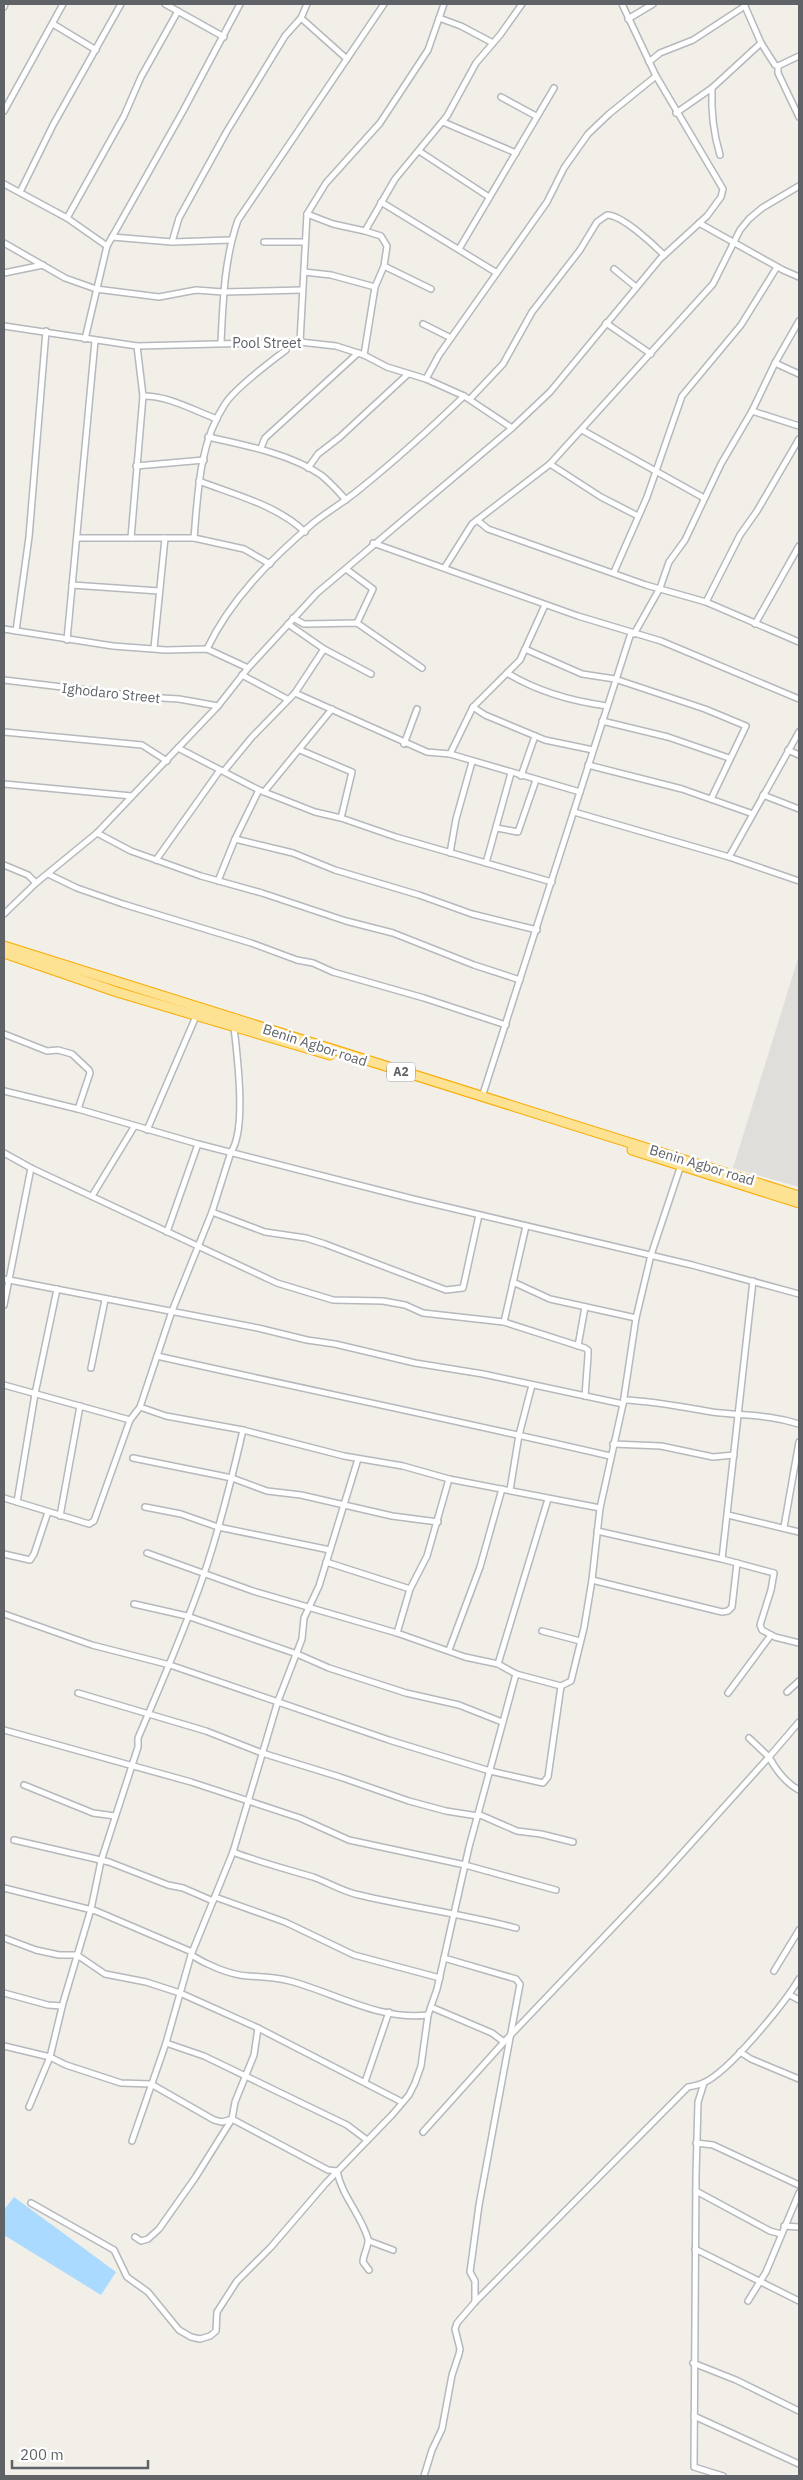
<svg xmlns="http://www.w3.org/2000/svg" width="803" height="2480" viewBox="0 0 803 2480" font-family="'IBM Plex Sans',sans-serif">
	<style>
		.industrial { fill: #e0deda }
		.water { fill: #aadaff }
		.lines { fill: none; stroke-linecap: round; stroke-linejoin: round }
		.street-casing { stroke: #b5b8bc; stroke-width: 8 }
		.highway-casing { stroke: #f9ab00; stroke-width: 11 }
		.street { stroke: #fff; stroke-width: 5 }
		.highway { stroke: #fde293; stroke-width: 9 }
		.labels { text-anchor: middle; stroke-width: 5; stroke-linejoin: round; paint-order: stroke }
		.shield { fill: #fff; stroke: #8f9295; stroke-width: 1 }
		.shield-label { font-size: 12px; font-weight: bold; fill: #5f6368 }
		.street-label { font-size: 14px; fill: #5f6368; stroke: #fff }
	</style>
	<rect width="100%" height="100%" fill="#f1efe8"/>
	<polygon class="industrial" points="799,955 799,1187 733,1168"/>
	<polygon class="water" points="14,2197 116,2272 101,2295 4,2235 4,2210"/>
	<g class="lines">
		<defs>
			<g id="street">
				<polyline points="165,4 224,37"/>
				<polyline points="744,4 761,43 775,65 778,66 799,56"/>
				<polyline points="4,7 5,4"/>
				<polyline points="301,18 347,59"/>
				<polyline points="439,18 461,26 493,43"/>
				<polyline points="628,19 653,4"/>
				<polyline points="53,24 96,50"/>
				<polyline points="649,62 660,53 693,40 745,6"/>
				<polyline points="778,66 778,73 799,117"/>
				<path d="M 712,88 C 711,112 713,132 720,155"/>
				<polyline points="501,97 536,116"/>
				<polyline points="4,111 63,4"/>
				<polyline points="676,113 712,88 761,43"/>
				<polyline points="443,122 516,153"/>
				<polyline points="419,151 489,197"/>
				<polyline points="4,184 67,218 107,246"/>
				<polyline points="20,192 53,125 121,4"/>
				<polyline points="381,202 497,273"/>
				<polyline points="307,214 333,224 365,231 395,179 447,116 476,63 500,35 522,4"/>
				<polyline points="67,218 124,116 141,77 178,11"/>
				<polyline points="699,223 783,270 799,277"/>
				<polyline points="365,231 381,236 387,246 384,266 431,289"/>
				<polyline points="112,237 172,242 231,240"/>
				<polyline points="172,242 179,218 227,131 285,36 301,18 307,4"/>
				<polyline points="264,242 305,242"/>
				<polyline points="4,243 65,278 96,289 159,297 196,290 223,292 302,290"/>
				<polyline points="459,249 554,88"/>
				<polyline points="614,269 636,287"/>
				<polyline points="304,272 331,275 375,287"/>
				<polyline points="4,273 43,265"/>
				<polyline points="606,323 651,354"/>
				<polyline points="423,324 451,338"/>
				<polyline points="4,326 137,346 300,342 336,346 364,355 387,367 426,379 464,396 512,428"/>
				<polyline points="85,339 107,246 183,111 240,4"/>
				<polyline points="300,342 307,214 326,183 380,123 428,50 444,4"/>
				<path d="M 221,343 C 223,302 224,260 238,220 L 384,4"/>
				<polyline points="364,355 375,287 384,266"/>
				<polyline points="775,363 799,374"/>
				<polyline points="426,379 439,355 547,202 564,168 588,134 609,114 656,76"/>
				<path d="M 143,396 C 170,396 192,410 217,419"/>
				<path d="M 470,399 L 503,364 L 532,312 L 580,250 L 597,222 L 607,215 C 622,215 653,244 664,255"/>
				<polyline points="752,411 799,426"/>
				<polyline points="582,430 704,498"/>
				<path d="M 208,437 C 244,445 291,454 321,475 C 330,482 338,491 346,500"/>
				<polyline points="261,448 265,438 358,353"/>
				<polyline points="550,464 601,497 638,516"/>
				<polyline points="136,466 204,460"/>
				<polyline points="308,468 318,454 340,437 408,374"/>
				<path d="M 199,481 C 235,495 277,505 305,532"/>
				<polyline points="477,520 488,529 522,541 646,585 706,602 799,642"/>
				<polyline points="77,538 194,538 244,549 270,564"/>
				<polyline points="131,538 143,396 137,346"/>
				<path d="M 194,538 C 198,493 199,443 225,404 C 235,388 270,362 286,350 L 287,343"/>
				<polyline points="373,543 578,616 661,641 799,699"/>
				<polyline points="445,567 472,524 550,464 713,284 740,230 749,219 762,208 799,186"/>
				<polyline points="346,569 373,589 357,623"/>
				<polyline points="614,572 647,497 682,396 741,325 777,267"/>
				<polyline points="72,585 159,591"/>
				<polyline points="706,602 740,535 757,511 799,439"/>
				<polyline points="293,618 304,624 357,623 422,668"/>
				<polyline points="288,624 324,649 371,674"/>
				<polyline points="755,624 799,546"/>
				<polyline points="4,629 113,646 166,650 207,649 248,668"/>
				<polyline points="16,631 29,537 46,331"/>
				<polyline points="634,634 660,588 669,562 685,540 721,464 752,411 775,363 799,321"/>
				<polyline points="67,640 95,341"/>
				<polyline points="154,648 165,538"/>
				<path d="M 207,649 C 230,600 271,559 312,524 C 328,511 346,501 361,488 C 397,459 431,428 464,396"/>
				<polyline points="525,649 582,674 615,679 705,709 746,726 711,799"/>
				<path d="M 507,673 C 538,692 570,701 607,706"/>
				<polyline points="242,675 287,699"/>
				<polyline points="4,680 145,697 179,699 218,706"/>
				<polyline points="295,693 324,649"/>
				<polyline points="473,707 485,715 545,740 593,750"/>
				<polyline points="602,721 668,737 729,758"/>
				<polyline points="4,732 142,745 167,761"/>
				<polyline points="404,744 417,709"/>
				<polyline points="178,748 259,790 315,812 341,818 396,837 552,882"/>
				<polyline points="300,750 352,772 341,818"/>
				<polyline points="788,750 799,755"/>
				<polyline points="450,754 473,707 520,660 545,605"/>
				<polyline points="588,765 682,789 753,814"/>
				<polyline points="224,771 252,737 295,693 427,752 450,754 580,792"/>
				<polyline points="521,776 535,736"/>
				<polyline points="4,784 132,796"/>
				<polyline points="264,792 332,709"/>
				<polyline points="763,795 799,809"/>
				<polyline points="574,812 729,857 799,881"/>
				<polyline points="497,828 518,832 536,780"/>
				<polyline points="97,833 131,851 201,876 262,893 346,921 393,933 474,965 520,980"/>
				<polyline points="235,839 293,853 335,870 419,895 472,914 537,930"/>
				<polyline points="450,853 456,819 472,762"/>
				<polyline points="729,857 799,732"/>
				<polyline points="156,860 220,770"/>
				<polyline points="486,863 511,773"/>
				<polyline points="4,865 28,875 36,883"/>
				<polyline points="48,874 77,888 123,904 251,943 297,960 313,963 333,972 424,998 506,1025"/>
				<polyline points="218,881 235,839 259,790"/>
				<polyline points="4,914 36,883 97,833 218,706 248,668 317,593 512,428 550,392 660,259 707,216 721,197 723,189 656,76 622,4"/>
				<polyline points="4,1034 47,1051 58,1050 72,1054 89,1070 90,1073 78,1109"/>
				<polyline points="4,1091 78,1109 198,1144 413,1199 692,1265 799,1294"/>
				<polyline points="482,1097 631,633"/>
				<polyline points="147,1130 197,1014"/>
				<polyline points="4,1153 31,1168 277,1283 333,1300 383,1301 405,1305 423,1313 504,1322 585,1348 588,1350 588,1356 585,1396"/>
				<polyline points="92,1196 134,1127"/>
				<polyline points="212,1212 265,1232 306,1238 325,1244 446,1290 463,1288 479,1215"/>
				<polyline points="167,1232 198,1144"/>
				<polyline points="4,1279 258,1328 307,1340 335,1344 415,1363 483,1374 623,1404"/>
				<polyline points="513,1282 550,1299 636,1318"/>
				<polyline points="4,1305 31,1168"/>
				<polyline points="504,1322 526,1226"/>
				<polyline points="578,1346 585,1307"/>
				<path d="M 157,1356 C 308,1390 460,1421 610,1456"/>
				<polyline points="91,1368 105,1300"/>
				<polyline points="4,1385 130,1420"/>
				<path d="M 624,1400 C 654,1401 683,1407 712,1412 C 744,1416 767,1414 799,1424"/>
				<polyline points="140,1407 166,1416 243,1430 344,1456 403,1466 449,1479 600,1508"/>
				<polyline points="613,1444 661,1446 713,1457 734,1455"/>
				<polyline points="133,1458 232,1478 267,1491 301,1495 392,1516 438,1522"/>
				<polyline points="510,1490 519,1435 532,1385"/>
				<path d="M 4,1498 L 89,1524 L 94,1521 L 130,1420 L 140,1407 L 172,1311 L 212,1212 L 231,1152 C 247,1129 237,1055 234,1027"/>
				<polyline points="17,1502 35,1394 57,1289"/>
				<polyline points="145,1507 181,1514 218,1527 330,1550"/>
				<polyline points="728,1515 799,1532"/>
				<polyline points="60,1516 80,1406"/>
				<polyline points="784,1527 799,1442"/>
				<polyline points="597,1531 722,1559 774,1573 771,1590 760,1625 762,1630 775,1637 799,1643"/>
				<polyline points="147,1553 253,1591 397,1633 465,1657 498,1664 516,1674 561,1686 571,1681 584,1628 592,1580 600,1508 623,1404 636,1318 651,1255 681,1165"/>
				<polyline points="4,1554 30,1560 34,1554 48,1512"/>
				<polyline points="722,1559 753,1281"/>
				<polyline points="326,1562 410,1589"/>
				<polyline points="592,1580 722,1612 728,1611 732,1607 737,1563"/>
				<polyline points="134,1604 187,1616 297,1654 329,1668 406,1693 459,1705 502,1722"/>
				<polyline points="4,1614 92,1645 170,1665 389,1740 490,1771 543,1783 548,1777 561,1686"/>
				<polyline points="542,1631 580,1641"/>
				<polyline points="397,1633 410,1589 427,1556 449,1479"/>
				<polyline points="449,1650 480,1567 502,1489"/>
				<polyline points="498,1664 548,1499"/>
				<polyline points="787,1692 799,1681"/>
				<polyline points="78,1693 206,1731 262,1753 340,1777 409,1801 446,1811 478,1816"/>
				<polyline points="728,1693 771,1635"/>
				<polyline points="4,1730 191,1782 300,1818 349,1840 465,1865 556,1890"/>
				<polyline points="749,1738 769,1757 799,1722"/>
				<polyline points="24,1785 93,1813 115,1816"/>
				<polyline points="478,1814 517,1831 541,1834 573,1842"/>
				<polyline points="14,1840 109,1862 168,1885 183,1888 213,1901"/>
				<path d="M 233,1852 C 259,1862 286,1869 313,1877 C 327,1882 340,1890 355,1894 C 409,1907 463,1914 516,1928"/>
				<polyline points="4,1888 96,1911 192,1952"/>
				<polyline points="215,1897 285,1922 354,1955 440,1978"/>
				<polyline points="4,1938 36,1950 59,1955 77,1955 105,1974 146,1982 180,1993 258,2028 402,2102"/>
				<path d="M 191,1955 C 207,1965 230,1975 248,1976 C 263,1977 276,1977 290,1981 C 335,1993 380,2021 428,2015"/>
				<polyline points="444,1958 516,1979 520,1984 479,2205 470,2272 475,2281 475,2302"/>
				<polyline points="774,1971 799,1930"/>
				<polyline points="4,1993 48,2005 62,2006"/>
				<polyline points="790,1995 799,2000"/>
				<path d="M 431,2007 L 492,2033 L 504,2042 L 660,1878 L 769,1757 C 776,1770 786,1783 799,1790"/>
				<polyline points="166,2043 204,2056 318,2111 347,2125 367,2140"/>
				<polyline points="4,2046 50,2057 66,2065 121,2083 151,2084 214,2120 222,2122 232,2119 328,2170 337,2171"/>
				<polyline points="740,2052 751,2059 799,2079"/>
				<polyline points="365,2082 389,2012"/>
				<polyline points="704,2083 698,2102 696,2175 694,2467 723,2476"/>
				<path d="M 29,2107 L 50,2057 L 63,2003 L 91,1909 L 101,1861 L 138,1747 L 138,1738 C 161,1684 185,1630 204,1574 C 220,1527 232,1478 243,1430"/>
				<polyline points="423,2132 504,2042"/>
				<polyline points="132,2141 166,2043 191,1955 233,1852 278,1701 302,1639 304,1618 319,1586 358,1459"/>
				<polyline points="696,2143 713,2145 799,2185"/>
				<path d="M 337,2171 C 342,2197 361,2214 368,2239 C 369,2246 363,2255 363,2262 L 369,2270"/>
				<polyline points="696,2191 770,2231 781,2234"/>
				<polyline points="31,2203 114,2250 127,2277 148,2292 179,2330 191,2337 200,2339 210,2336 216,2331 217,2312 237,2281 271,2247 326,2183 392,2115 409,2095 415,2083 421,2066 428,2015 437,1989 469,1847 516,1674"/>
				<polyline points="784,2226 799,2227"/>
				<polyline points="135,2237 141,2241 148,2239 159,2229 195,2178 232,2119 235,2102 254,2055 258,2028"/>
				<polyline points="369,2241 393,2250"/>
				<polyline points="695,2249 799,2301"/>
				<polyline points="748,2301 766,2272 799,2193"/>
				<polyline points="693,2363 736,2380 799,2411"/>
				<polyline points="694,2416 799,2464"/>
				<path d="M 424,2476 L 432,2450 L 442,2429 L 452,2375 L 459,2354 L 460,2349 L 455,2329 L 457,2323 L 475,2302 L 688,2087 C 693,2086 699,2085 703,2083 C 728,2073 784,2004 799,1979"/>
			</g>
			<g id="highway">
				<polyline points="4,946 799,1196"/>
				<polyline points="4,953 117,992 330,1055"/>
				<polyline points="632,1150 799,1203"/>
			</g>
		</defs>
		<use href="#street" class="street-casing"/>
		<use href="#highway" class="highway-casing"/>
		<use href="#street" class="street"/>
		<use href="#highway" class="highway"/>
	</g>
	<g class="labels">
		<rect class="shield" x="387" y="1062.5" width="28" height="19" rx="4"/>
		<g class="shield-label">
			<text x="401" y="1076">A2</text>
		</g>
		<g class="street-label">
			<text x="267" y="348">Pool Street</text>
			<text transform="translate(111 693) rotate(6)" y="5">Ighodaro Street</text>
			<text transform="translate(315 1045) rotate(18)" y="5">Benin Agbor road</text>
			<text transform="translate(702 1165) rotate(17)" y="5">Benin Agbor road</text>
		</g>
	</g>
	<rect width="803" height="2480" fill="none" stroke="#5f6368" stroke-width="10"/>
	<path d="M12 2460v8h136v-8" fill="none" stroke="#5f6368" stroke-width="2.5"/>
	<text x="20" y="2460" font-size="15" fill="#5f6368" stroke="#ffffff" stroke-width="4" paint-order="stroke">200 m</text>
</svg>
